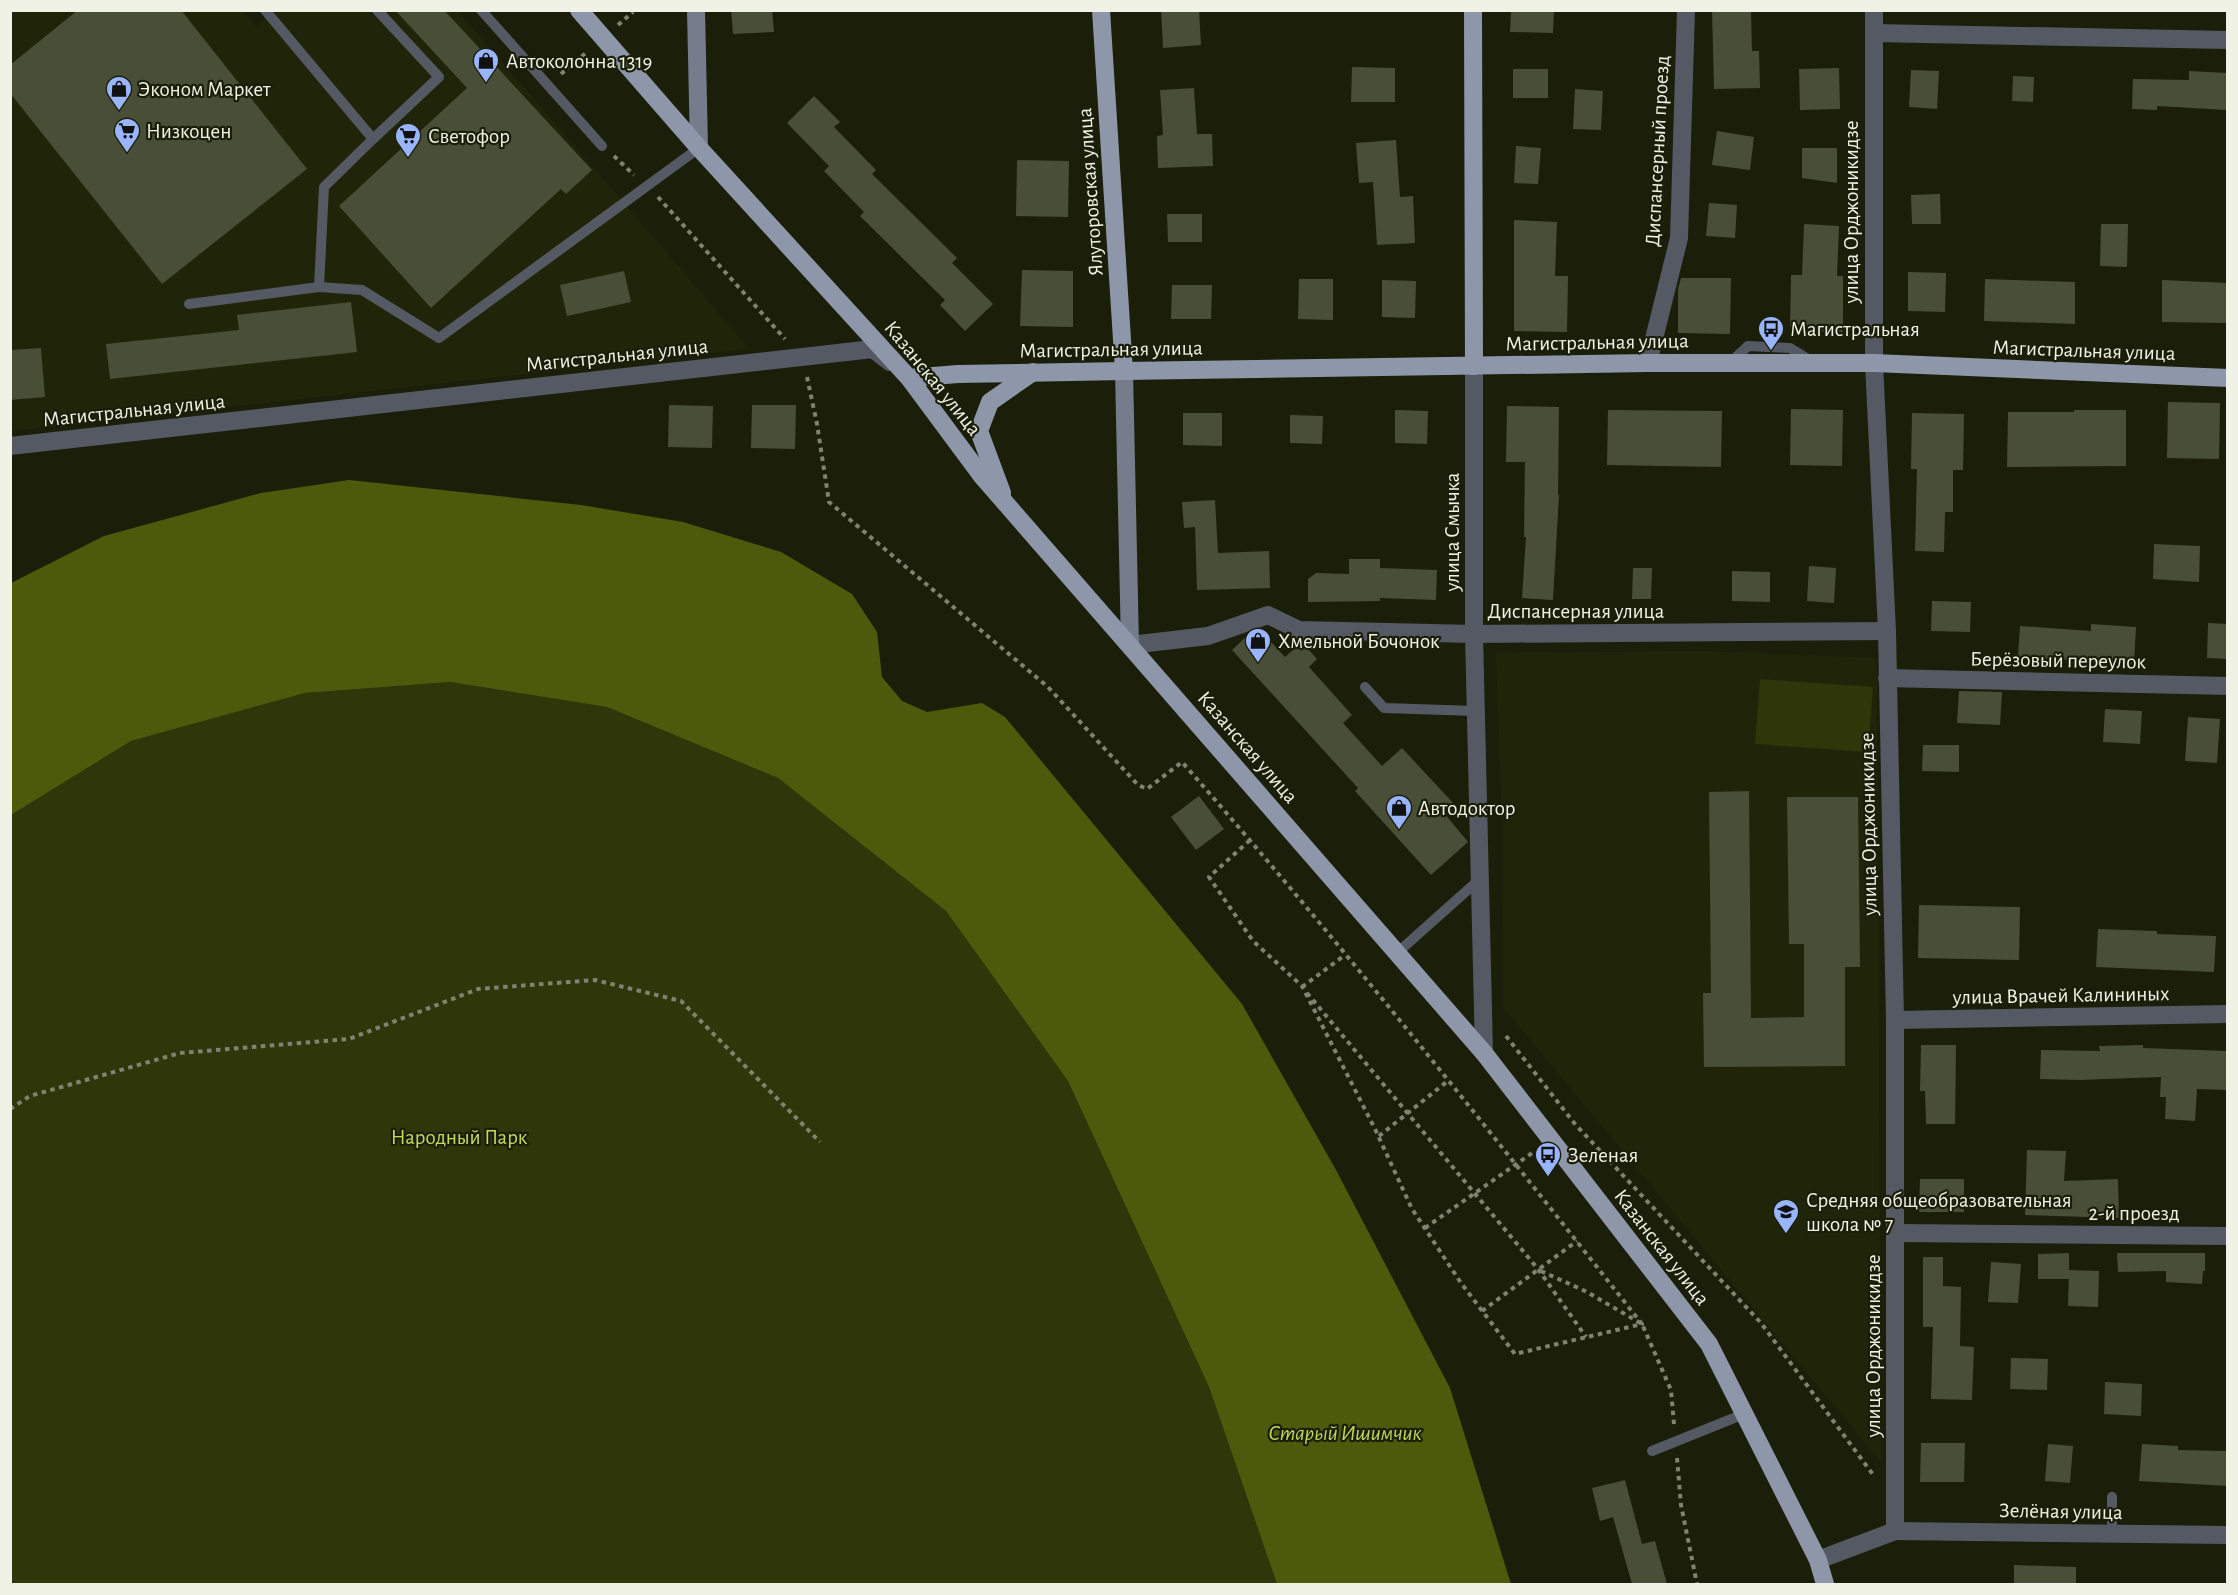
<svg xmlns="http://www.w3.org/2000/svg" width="2238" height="1595" viewBox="0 0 2238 1595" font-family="'Alegreya Sans',sans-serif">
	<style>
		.built { fill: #202509 }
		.green { fill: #2f360a }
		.water { fill: #4e5a0b }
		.building { fill: #494e37 }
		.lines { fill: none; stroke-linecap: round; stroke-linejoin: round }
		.path { stroke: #7f8371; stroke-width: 4; stroke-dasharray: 4.5 4.5; stroke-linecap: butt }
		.lane { stroke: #555963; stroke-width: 10 }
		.street { stroke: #555963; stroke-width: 18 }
		.secondary { stroke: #757c8b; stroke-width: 18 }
		.primary { stroke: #8e97aa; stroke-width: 18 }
		.labels { text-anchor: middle; stroke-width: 4.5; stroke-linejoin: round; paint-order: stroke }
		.poi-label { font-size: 21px; fill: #eff2e5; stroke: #1b1f0a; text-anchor: start }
		.street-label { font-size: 21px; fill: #eff2e5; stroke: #1b1f0a }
		.park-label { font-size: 21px; fill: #c3da5d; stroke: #1b1f0a }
		.water-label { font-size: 22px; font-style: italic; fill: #c0d75a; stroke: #1b1f0a }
	</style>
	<rect width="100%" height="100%" fill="#1b1f0a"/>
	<g class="built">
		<polygon points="10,11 242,11 256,26 274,11 458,11 730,326 748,349 11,431"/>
		<polygon points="1702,651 1875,658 1877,675 1881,1462 1503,1007 1502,825 1496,653"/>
	</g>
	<g class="green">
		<polygon points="1760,679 1873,687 1868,752 1755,744"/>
		<polygon points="450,682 607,707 778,778 946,911 1068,1081 1209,1387 1277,1584 11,1584 11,815 131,741 305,693"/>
	</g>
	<polygon class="water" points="349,480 581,505 683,522 781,552 852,594 877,632 882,677 902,701 927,712 982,703 1005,717 1242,1004 1336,1170 1450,1388 1511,1584 1277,1584 1209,1387 1068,1081 946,911 778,778 607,707 450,682 305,693 131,741 11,815 11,583 104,536 261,493"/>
	<g class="building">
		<polygon points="78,10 181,10 307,169 162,284 10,93 10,65"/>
		<polygon points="395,10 444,10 592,170 566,194 561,189 431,308 339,206 467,88"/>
		<polygon points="731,10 772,10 774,32 733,34"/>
		<polygon points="1161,10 1199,10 1201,45 1163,48"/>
		<polygon points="1511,10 1554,10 1553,33 1510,32"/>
		<polygon points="1712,10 1751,10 1752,51 1759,51 1760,88 1714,89"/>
		<polygon points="1352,67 1395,68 1395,102 1351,102"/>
		<polygon points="1839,68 1840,109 1800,110 1799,69"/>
		<rect x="1513" y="69" width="35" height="29"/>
		<polygon points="1911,70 1939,71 1937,109 1909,107"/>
		<polygon points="2189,71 2228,73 2227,110 2157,106 2157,110 2132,109 2133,79 2189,80"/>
		<polygon points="2013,76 2034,77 2033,102 2012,101"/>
		<polygon points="1194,88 1197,134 1212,134 1213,166 1158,168 1157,136 1163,135 1160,90"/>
		<polygon points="1575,89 1603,91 1601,130 1573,129"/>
		<polygon points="814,96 840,122 834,127 876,170 872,174 957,258 952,263 993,304 965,331 940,305 945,300 860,216 864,212 824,171 829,166 787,123"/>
		<polygon points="1717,131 1754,137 1750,170 1712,165"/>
		<polygon points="1396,140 1400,197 1413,196 1415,243 1377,245 1373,182 1359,183 1356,143"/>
		<polygon points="1516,146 1541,148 1538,184 1514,183"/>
		<polygon points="1802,148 1837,148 1837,183 1802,178"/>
		<polygon points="1017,160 1069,161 1068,217 1016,216"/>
		<polygon points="1940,194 1941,224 1912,224 1911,195"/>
		<polygon points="1709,203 1737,205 1735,238 1706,236"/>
		<polygon points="1167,214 1202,214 1202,242 1168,242"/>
		<polygon points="1514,220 1557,222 1555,276 1568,276 1567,332 1514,331"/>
		<polygon points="1804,224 1839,226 1837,276 1843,276 1843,332 1790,331 1791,275 1802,275"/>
		<polygon points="2101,224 2128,224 2127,267 2100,266"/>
		<polygon points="1022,270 1073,271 1073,327 1020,326"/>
		<polygon points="624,271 631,302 567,316 560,285"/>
		<polygon points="1908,272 1946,273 1945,312 1908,311"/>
		<polygon points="1681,278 1731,278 1730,334 1678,333 1678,289"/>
		<polygon points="1299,279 1333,279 1333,320 1298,319"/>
		<polygon points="1985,279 2075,282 2075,324 1984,321"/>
		<polygon points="1382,280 1416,281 1415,318 1382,317"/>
		<polygon points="2162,280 2228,283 2228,323 2162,322"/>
		<polygon points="1172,285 1212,285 1211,319 1171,319"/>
		<polygon points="351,302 357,352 110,379 106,344 239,330 237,315"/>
		<polygon points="41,348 45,397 10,400 10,350"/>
		<polygon points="2168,402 2220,403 2219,459 2167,458"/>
		<polygon points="669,405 713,406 712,448 668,447"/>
		<polygon points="752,405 796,405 795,449 751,448"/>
		<polygon points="1507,406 1559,407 1558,495 1559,495 1553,600 1522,598 1526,537 1524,537 1525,462 1506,462"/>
		<polygon points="1791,409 1843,410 1842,466 1790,465"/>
		<polygon points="1395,410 1428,411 1427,444 1395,443"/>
		<polygon points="1608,410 1722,411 1721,467 1607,465"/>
		<polygon points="2074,410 2126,410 2126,466 2007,467 2008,412 2074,412"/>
		<polygon points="1183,413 1222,413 1222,446 1183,445"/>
		<polygon points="1912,413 1964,414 1963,470 1953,470 1953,512 1945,512 1944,552 1915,551 1917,469 1911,469"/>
		<polygon points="1290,415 1323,416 1322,444 1290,443"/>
		<polygon points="1215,500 1218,553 1269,551 1270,588 1197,590 1195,527 1184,528 1182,502"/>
		<polygon points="2154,544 2200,546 2199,582 2153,579"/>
		<polygon points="1349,559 1380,559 1380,568 1437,570 1436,600 1380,598 1380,601 1308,602 1308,579 1316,573 1349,574"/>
		<polygon points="1809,566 1836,568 1834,603 1807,601"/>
		<polygon points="1633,568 1652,568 1651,599 1632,599"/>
		<polygon points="1732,571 1770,572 1770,602 1732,601"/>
		<polygon points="1932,601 1971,602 1970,632 1931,631"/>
		<polygon points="2208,623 2228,624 2228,659 2207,658"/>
		<polygon points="2091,624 2136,627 2134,664 2018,657 2020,626 2091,631"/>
		<polygon points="1260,630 1285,657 1302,642 1317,659 1309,667 1352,715 1343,723 1382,766 1402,748 1454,804 1444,813 1468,842 1431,875 1355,791 1358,788 1232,650 1250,633"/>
		<polygon points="1959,691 2002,692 2000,725 1957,723"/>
		<polygon points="2105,709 2142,711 2140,744 2103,742"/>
		<polygon points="2188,717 2220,719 2217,763 2185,761"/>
		<polygon points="1923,745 1959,745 1959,772 1922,771"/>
		<polygon points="1749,791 1751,1018 1804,1017 1804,944 1789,944 1787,797 1858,797 1860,967 1845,967 1845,1066 1704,1067 1703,993 1711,993 1709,792"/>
		<polygon points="1199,796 1224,829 1196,850 1171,817"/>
		<polygon points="1919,905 2020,907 2019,960 1918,958"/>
		<polygon points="2098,929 2157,931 2157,934 2216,936 2214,972 2096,967"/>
		<polygon points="1921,1045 1956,1045 1955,1124 1926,1124 1925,1091 1920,1091"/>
		<polygon points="2143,1045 2143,1048 2228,1051 2228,1090 2197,1089 2195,1121 2165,1119 2166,1097 2160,1097 2161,1077 2079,1080 2040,1079 2041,1050 2100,1051 2099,1046"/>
		<polygon points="2027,1150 2066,1151 2064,1181 2118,1179 2119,1218 2025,1215"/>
		<polygon points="1920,1179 1964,1179 1964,1212 1919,1212"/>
		<polygon points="2069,1253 2069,1279 2038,1279 2038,1254"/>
		<polygon points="2117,1253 2205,1253 2205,1271 2203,1271 2202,1284 2166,1282 2166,1271 2118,1272"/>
		<polygon points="1923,1257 1943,1257 1943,1286 1961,1287 1960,1346 1974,1347 1972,1400 1931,1399 1933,1327 1923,1327"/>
		<polygon points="1991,1262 2021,1264 2018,1303 1988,1302"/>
		<polygon points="2069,1270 2099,1271 2098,1307 2068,1306"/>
		<polygon points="2011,1358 2048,1359 2047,1390 2010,1389"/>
		<polygon points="2105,1382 2142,1384 2141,1416 2104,1414"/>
		<polygon points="1921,1443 1965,1443 1964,1482 1920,1482"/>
		<polygon points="2048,1444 2073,1446 2070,1483 2045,1481"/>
		<polygon points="2142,1444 2178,1446 2178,1450 2228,1451 2228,1486 2139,1481"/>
		<polygon points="1625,1480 1642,1544 1655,1541 1667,1584 1632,1584 1613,1517 1600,1521 1592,1488"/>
		<polygon points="2014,1565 2076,1567 2076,1584 2014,1584"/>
	</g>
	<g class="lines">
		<g class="path">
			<polyline points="618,25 633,12"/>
			<polyline points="561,74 587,52"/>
			<polyline points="614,156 634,175"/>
			<polyline points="658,197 785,339"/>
			<path d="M 807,377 L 817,424 L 829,502 L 1048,687 L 1138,785 L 1147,789 L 1182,762 C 1342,944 1492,1134 1642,1324 L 1515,1354 L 1461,1283 L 1412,1209 L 1375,1129 L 1302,986 L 1253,941 L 1209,877 L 1250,840"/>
			<polyline points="1302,987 1345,955"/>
			<polyline points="1307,993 1538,1269 1586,1337"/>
			<polyline points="1506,1036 1575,1124 1761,1323 1874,1476"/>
			<polyline points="10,1109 30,1096 180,1053 349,1039 478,989 595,980 681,1001 820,1142"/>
			<polyline points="1379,1136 1449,1080"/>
			<polyline points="1425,1228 1535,1151"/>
			<polyline points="1541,1271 1585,1291 1642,1324 1671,1390 1674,1424"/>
			<polyline points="1482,1311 1577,1241"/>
			<polyline points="1677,1458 1681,1505 1697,1584"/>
		</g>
		<g class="lane">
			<polyline points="481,10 602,146"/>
			<polyline points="373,139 439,77 377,10"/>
			<polyline points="319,287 362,290 439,338 699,148"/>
			<polyline points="189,304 319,287 324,187 373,139 265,10"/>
			<polyline points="1730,363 1748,346 1790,348 1813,362"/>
			<polyline points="1365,687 1384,708 1476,711"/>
			<polyline points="1397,953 1480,879"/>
			<polyline points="1652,1451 1744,1414"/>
			<polyline points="2112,1497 2112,1534"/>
		</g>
		<g class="street">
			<polyline points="1874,33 2228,40"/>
			<polyline points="1648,363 1679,238 1686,10"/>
			<polyline points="1474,366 1474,634 1484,1053"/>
			<polyline points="10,446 873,349 890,362"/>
			<polyline points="1130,645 1208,636 1268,615 1299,630 1474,634 1887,631"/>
			<polyline points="1887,678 2228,686"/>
			<polyline points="1895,1020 2228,1014"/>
			<polyline points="1895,1233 2228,1236"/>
			<polyline points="1895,1531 2228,1535"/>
			<polyline points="1818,1560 1895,1531 1895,1020 1887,631 1874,363 1874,10"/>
		</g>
		<g class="secondary">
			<polyline points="696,10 699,148"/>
			<polyline points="1124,371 1130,645"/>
		</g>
		<g class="primary">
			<polyline points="579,10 699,148 909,378 981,475 1484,1053 1709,1344 1818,1560 1825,1584"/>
			<polyline points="1101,10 1124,371"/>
			<polyline points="1473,10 1474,366"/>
			<polyline points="909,378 958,374 1124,371 1648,363 1874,363 2228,378"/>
			<polyline points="1002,493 979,431 990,402 1033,372"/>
		</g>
	</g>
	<defs>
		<symbol id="shop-pin" viewBox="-11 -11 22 30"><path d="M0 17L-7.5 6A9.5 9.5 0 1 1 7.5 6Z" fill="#98b5fd" stroke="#1b1f0a"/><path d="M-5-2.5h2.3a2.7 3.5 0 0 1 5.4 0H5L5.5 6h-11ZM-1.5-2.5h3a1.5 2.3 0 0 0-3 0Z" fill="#111"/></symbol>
		<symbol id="supermarket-pin" viewBox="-11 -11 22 30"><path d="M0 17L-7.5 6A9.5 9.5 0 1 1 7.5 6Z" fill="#98b5fd" stroke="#1b1f0a"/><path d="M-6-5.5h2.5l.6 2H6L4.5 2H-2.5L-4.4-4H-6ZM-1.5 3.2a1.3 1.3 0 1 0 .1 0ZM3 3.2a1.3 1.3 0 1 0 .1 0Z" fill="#111"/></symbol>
		<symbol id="bus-pin" viewBox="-11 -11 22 30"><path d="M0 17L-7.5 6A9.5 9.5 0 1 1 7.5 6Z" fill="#98b5fd" stroke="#1b1f0a"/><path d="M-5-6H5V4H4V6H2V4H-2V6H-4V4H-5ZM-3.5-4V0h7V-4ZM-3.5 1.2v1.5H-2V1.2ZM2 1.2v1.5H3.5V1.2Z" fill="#111"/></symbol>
		<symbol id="school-pin" viewBox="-11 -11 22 30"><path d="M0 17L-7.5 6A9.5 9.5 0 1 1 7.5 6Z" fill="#98b5fd" stroke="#1b1f0a"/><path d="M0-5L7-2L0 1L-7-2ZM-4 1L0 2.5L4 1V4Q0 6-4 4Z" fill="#111"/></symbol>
	</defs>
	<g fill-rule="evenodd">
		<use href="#shop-pin" x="471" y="46" width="30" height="40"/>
		<use href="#shop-pin" x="104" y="74" width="30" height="40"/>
		<use href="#supermarket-pin" x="112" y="116" width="30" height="40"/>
		<use href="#supermarket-pin" x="393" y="121" width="30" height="40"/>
		<use href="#bus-pin" x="1756" y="314" width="30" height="40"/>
		<use href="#shop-pin" x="1243" y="626" width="30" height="40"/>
		<use href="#shop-pin" x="1384" y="793" width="30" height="40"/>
		<use href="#bus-pin" x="1533" y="1140" width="30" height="40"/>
		<use href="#school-pin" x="1771" y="1197" width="30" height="40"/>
	</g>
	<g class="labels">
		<g class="poi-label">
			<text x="506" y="68">Автоколонна 1319</text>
			<text x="138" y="96">Эконом Маркет</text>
			<text x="146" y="138">Низкоцен</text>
			<text x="428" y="143">Светофор</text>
			<text x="1790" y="336">Магистральная</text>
			<text x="1278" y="648">Хмельной Бочонок</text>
			<text x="1418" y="815">Автодоктор</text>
			<text x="1568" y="1162">Зеленая</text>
			<text x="1806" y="1207">Средняя общеобразовательная<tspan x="1806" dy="24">школа № 7</tspan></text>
		</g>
		<g class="street-label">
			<text transform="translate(1657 151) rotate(-87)" y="7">Диспансерный проезд</text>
			<text transform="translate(1090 192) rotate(-94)" y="7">Ялуторовская улица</text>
			<text transform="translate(1851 212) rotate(-90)" y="7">улица Орджоникидзе</text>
			<text transform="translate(1597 342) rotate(-1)" y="7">Магистральная улица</text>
			<text transform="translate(1111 349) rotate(-1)" y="7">Магистральная улица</text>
			<text transform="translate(2084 350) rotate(2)" y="7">Магистральная улица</text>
			<text transform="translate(617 355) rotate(-6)" y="7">Магистральная улица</text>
			<text transform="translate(933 378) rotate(51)" y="7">Казанская улица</text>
			<text transform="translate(134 410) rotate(-6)" y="7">Магистральная улица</text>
			<text transform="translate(1452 532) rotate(-90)" y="7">улица Смычка</text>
			<text x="1576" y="618">Диспансерная улица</text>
			<text transform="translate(2058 660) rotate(1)" y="7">Берёзовый переулок</text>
			<text transform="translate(1248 747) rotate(49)" y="7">Казанская улица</text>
			<text transform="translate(1868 824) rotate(-91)" y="7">улица Орджоникидзе</text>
			<text transform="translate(2061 995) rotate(-1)" y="7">улица Врачей Калининых</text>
			<text x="2134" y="1220">2-й проезд</text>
			<text transform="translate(1662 1247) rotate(52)" y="7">Казанская улица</text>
			<text transform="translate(1873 1346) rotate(-90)" y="7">улица Орджоникидзе</text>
			<text transform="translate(2061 1511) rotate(1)" y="7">Зелёная улица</text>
		</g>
		<g class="park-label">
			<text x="459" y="1144">Народный Парк</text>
		</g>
		<g class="water-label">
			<text x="1345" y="1440">Старый Ишимчик</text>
		</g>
	</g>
	<rect width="2238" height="1595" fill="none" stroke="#eff2e5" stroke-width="24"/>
</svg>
